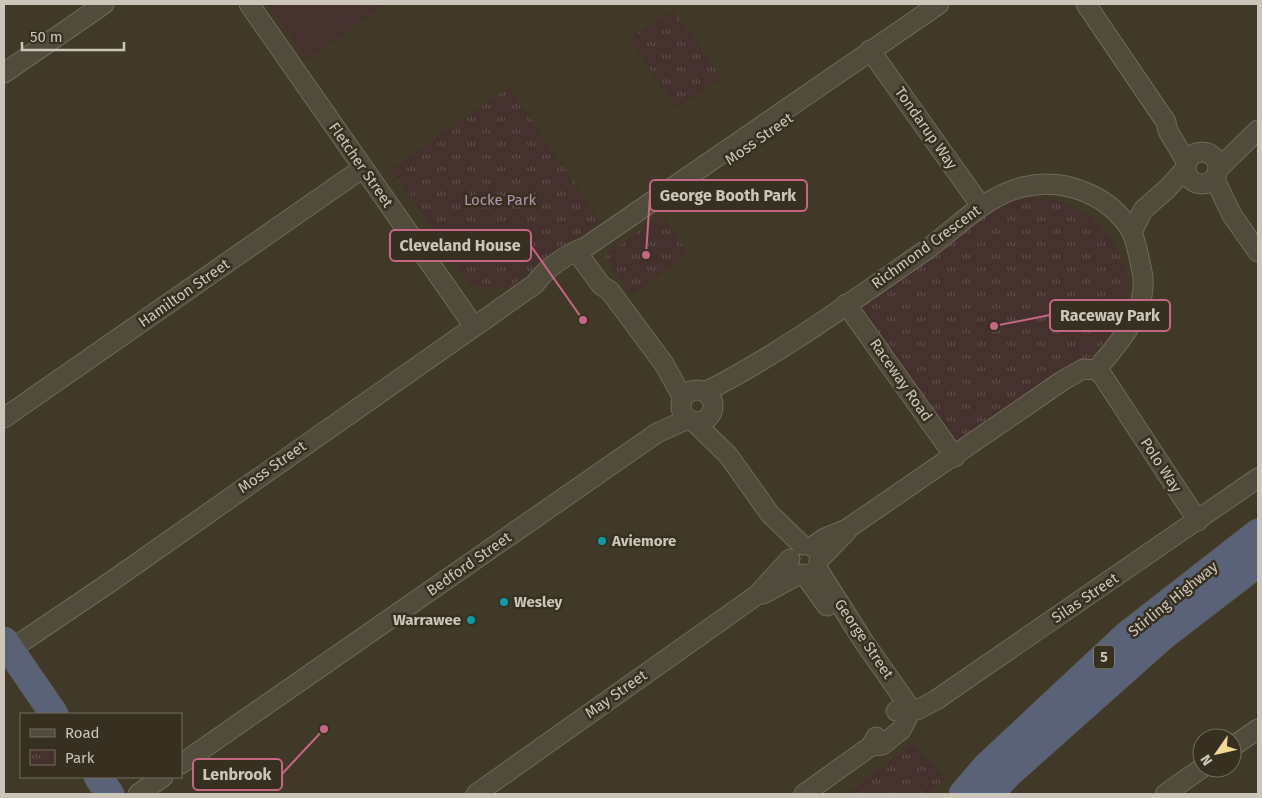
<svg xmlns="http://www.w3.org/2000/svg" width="1262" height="798" viewBox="0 0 1262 798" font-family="'Fira Sans',sans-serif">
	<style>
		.grass { fill: #44302c }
		.park { fill: url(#park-tufts) }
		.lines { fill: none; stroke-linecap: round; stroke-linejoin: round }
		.minor-casing { stroke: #6e695a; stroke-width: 21 }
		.highway-casing { stroke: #5c5647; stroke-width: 29 }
		.minor { stroke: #514b3c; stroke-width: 19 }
		.highway { stroke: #596277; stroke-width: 28 }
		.culture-dot { fill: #0f9aa8; stroke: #373021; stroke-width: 2 }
		.labels { text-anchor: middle; stroke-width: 5; stroke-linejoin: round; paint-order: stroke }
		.shield { fill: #373021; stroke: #9f998b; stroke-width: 1 }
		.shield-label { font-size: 14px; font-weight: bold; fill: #cbc6b9 }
		.street-label { font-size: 15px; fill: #cbc6b9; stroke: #373021 }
		.park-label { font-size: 15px; fill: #b494aa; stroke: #373021 }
		.poi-label { font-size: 15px; font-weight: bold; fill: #cbc6b9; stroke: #373021; text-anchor: start }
		.leader { fill: none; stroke: #c66685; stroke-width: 2 }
		.callout-dot { fill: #c66685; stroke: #373021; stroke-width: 2 }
		.callout { fill: #373021; stroke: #c66685; stroke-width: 2 }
		.callout-label { font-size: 16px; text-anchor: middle; font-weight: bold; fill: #cbc6b9 }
	</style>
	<defs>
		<pattern id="park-tufts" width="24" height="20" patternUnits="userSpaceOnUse" patternTransform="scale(1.25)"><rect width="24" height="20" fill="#44302c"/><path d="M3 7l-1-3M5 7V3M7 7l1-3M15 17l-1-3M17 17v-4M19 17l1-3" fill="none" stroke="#5e4c48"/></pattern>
	</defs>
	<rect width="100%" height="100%" fill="#413928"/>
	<polygon class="grass" points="267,4 386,4 307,59"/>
	<g class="park">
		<polygon points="673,10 722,78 677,108 629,39"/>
		<polygon points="509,87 600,221 507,289 471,285 391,169"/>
		<polygon points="1021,198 1058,200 1092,217 1113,240 1129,279 1124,312 1107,339 1084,363 956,450 858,306 992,209"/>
		<polygon points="662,215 688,254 632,295 604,256"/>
		<polygon points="912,745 946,778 927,794 847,794"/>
	</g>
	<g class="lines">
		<defs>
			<g id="minor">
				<polyline points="249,4 473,325"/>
				<polyline points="1086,4 1166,122 1168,131 1187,163"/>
				<polyline points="870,50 981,206"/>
				<polyline points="4,73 104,4"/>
				<circle cx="1202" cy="168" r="16"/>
				<polyline points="1218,169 1258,130"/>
				<polyline points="1214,178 1232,215 1258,252"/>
				<polyline points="1132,232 1143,210 1168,188 1186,168"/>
				<polyline points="576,251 601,285 610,291 664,364 683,398"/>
				<polyline points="846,304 955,457"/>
				<polyline points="1096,370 1102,375 1198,521"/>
				<circle cx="697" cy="406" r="16"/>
				<path d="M 705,392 C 782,353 855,299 926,250 C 958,227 985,196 1023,187 C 1064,177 1110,195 1131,231 C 1137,242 1139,259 1142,271 C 1150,310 1119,343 1096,370"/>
				<polyline points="4,418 363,168"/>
				<polyline points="693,421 728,455 770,514 802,545"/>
				<polyline points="812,547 825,538 847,529 1062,381 1083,369 1096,370"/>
				<polyline points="819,560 847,531"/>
				<polyline points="817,568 864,642 906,702 907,719 901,730 882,745 871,746"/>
				<polyline points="804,574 827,606"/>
				<polyline points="763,594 800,574"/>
				<path d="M 10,650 L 109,583 L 535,284 C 547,267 567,254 586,247 L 939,4"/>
				<polyline points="896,711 917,710 936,700 1258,478"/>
				<polyline points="1232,747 1258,729"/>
				<polyline points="181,764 657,433 688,419"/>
				<polyline points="138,794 163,777"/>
				<polyline points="476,794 757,595 790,559"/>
				<polyline points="804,794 871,746 876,737"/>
				<polyline points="1165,794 1202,768"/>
			</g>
			<g id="highway">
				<polyline points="4,641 54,714"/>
				<polyline points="98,777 110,794"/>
				<polyline points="963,794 986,767 1126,636 1258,533"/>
				<polyline points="990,794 1008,774 1163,636 1258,563"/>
			</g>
		</defs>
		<use href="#minor" class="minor-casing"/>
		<use href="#highway" class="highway-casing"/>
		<use href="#minor" class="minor"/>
		<use href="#highway" class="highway"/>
	</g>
	<g class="culture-dot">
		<circle cx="602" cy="541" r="5"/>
		<circle cx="504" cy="602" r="5"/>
		<circle cx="471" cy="620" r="5"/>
	</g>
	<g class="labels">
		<rect class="shield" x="1094" y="645.5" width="20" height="23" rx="4"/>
		<g class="shield-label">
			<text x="1104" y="662">5</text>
		</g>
		<g class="street-label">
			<text transform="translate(926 128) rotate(55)" y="5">Tondarup Way</text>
			<text transform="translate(759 139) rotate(-35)" y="5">Moss Street</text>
			<text transform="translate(361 165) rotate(55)" y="5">Fletcher Street</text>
			<text transform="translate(926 247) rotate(-36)" y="5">Richmond Crescent</text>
			<text transform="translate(184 293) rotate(-35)" y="5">Hamilton Street</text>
			<text transform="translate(901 380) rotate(55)" y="5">Raceway Road</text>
			<text transform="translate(1161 465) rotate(57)" y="5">Polo Way</text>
			<text transform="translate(272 467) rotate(-35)" y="5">Moss Street</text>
			<text transform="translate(469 564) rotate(-35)" y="5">Bedford Street</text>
			<text transform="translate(1085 598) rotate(-34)" y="5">Silas Street</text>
			<text transform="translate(1173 599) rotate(-39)" y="5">Stirling Highway</text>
			<text transform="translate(864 639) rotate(56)" y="5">George Street</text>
			<text transform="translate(616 694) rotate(-35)" y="5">May Street</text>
		</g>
		<g class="park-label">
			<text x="500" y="205">Locke Park</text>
		</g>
		<g class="poi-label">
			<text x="612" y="546">Aviemore</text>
			<text x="514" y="607">Wesley</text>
			<text x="461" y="625" text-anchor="end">Warrawee</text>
		</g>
	</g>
	<path class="leader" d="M646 255L650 195M583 320L531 246M994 326L1050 315M324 729L282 774"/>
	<g class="callout-dot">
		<circle cx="646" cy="255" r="5"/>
		<circle cx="583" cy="320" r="5"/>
		<circle cx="994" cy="326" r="5"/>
		<circle cx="324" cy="729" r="5"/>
	</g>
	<g class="callout">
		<rect x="650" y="180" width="157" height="31" rx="5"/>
		<rect x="390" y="230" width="141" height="31" rx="5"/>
		<rect x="1050" y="300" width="120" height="31" rx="5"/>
		<rect x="193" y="759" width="89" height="31" rx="5"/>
	</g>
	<g class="callout-label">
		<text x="728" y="201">George Booth Park</text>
		<text x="460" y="251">Cleveland House</text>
		<text x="1110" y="321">Raceway Park</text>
		<text x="237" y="780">Lenbrook</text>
	</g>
	<rect width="1262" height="798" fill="none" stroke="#cbc6b9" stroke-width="10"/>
	<rect x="20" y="713" width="162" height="65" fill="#373021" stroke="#726c5e"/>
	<rect x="30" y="729" width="25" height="8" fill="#514b3c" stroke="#726c5e"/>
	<text x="65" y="738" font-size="15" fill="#cbc6b9">Road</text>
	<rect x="30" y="750" width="25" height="15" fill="url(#park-tufts)" stroke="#726c5e"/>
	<text x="65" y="763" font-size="15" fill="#cbc6b9">Park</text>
	<g transform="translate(1217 753) rotate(236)"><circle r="24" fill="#373021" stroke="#726c5e"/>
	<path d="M0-4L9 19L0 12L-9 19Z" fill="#f4d995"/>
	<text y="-8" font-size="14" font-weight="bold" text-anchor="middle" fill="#cbc6b9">N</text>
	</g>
	<path d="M22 42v8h102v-8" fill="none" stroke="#cbc6b9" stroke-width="2.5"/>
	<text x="30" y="42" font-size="15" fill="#cbc6b9" stroke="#373021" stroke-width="4" paint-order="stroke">50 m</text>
</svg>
